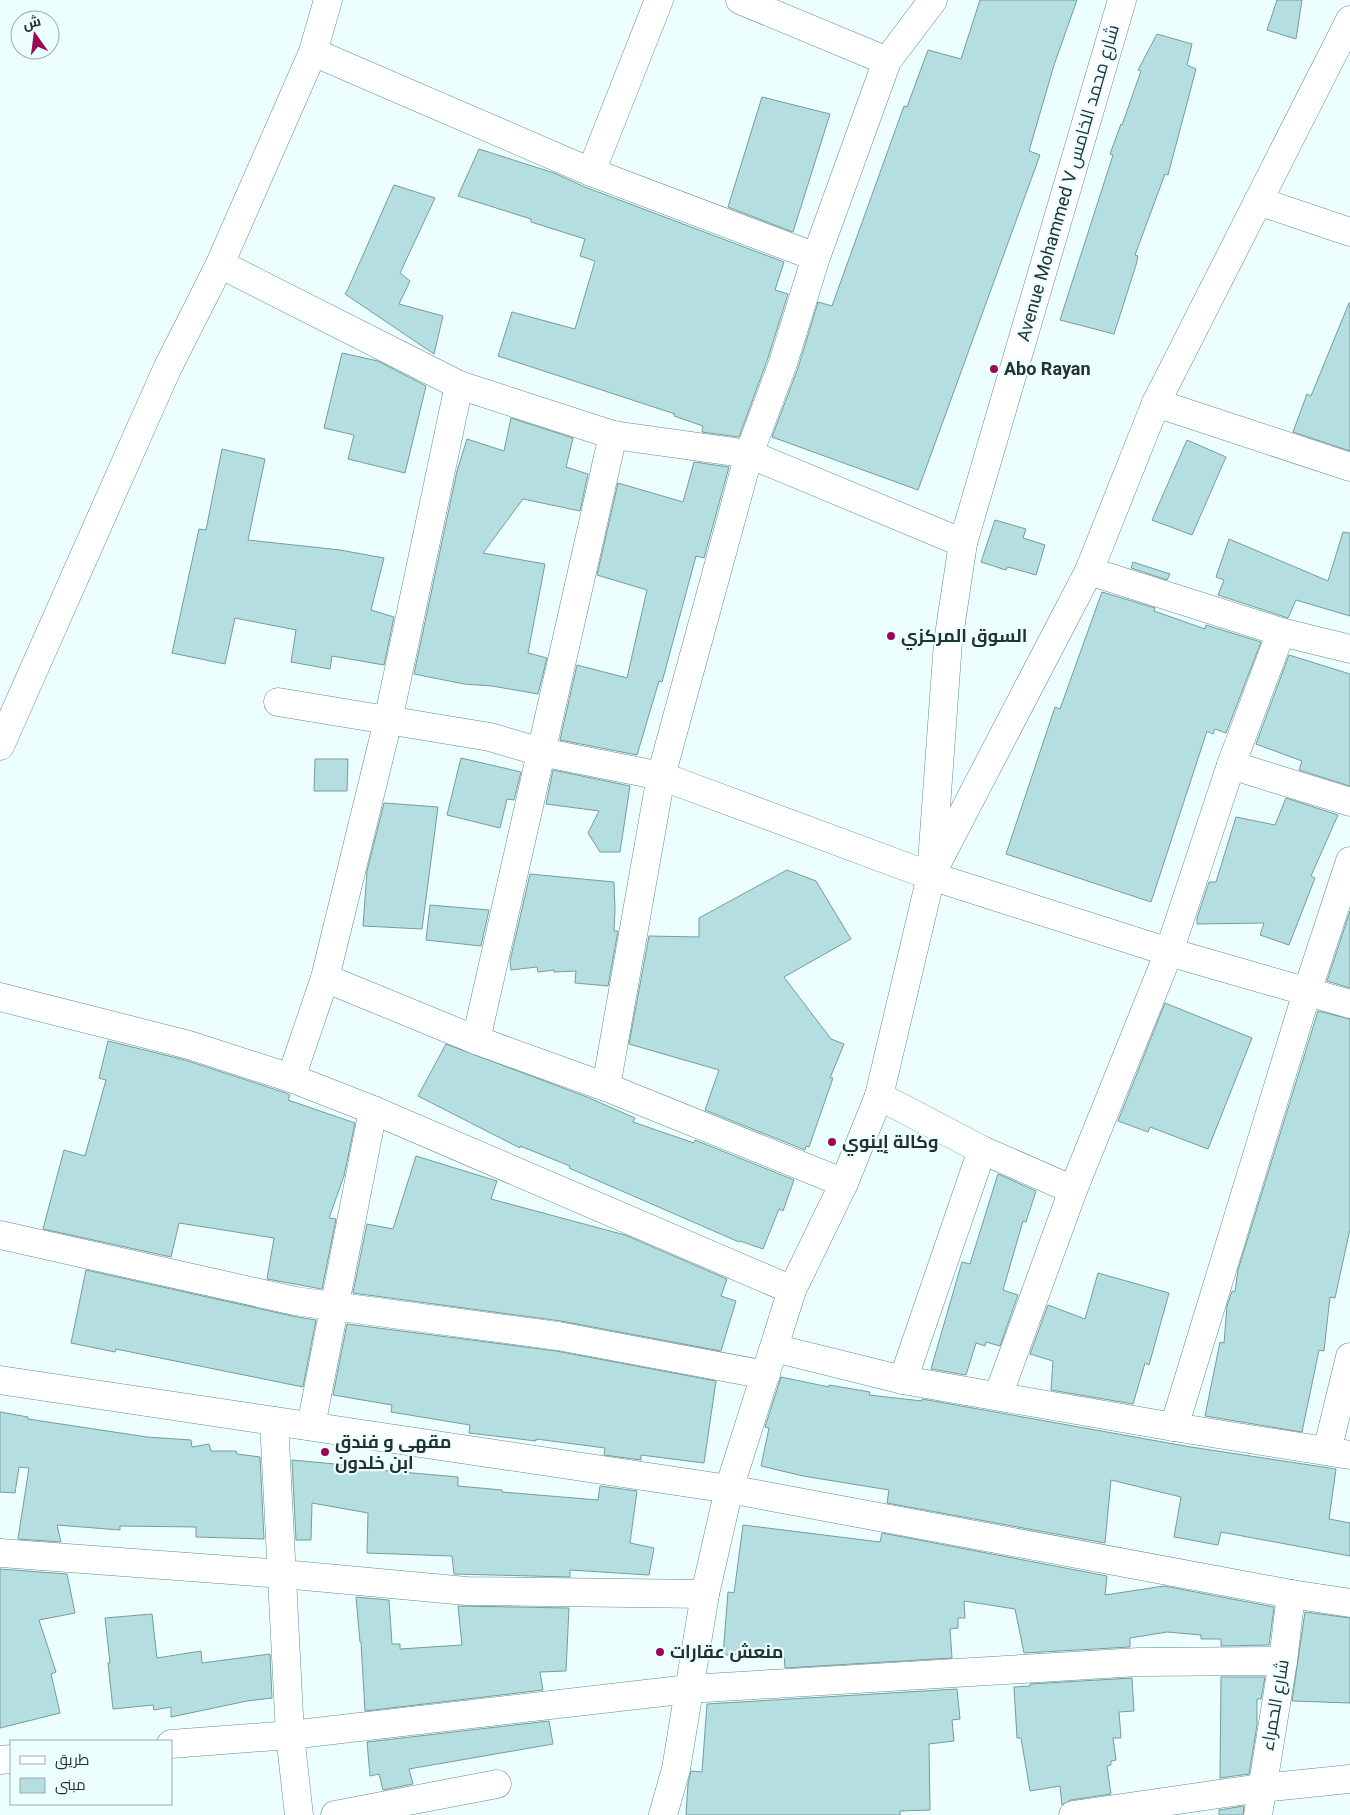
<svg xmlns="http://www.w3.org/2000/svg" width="1350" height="1815" viewBox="0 0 1350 1815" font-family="Roboto,Cairo,sans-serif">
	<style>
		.building { fill: #b4dee0; stroke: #749d9e }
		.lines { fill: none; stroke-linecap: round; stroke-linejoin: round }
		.street-casing { stroke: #648b8d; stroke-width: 29 }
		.street { stroke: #fff; stroke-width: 28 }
		.poi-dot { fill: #9b0857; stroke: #edfeff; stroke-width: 2 }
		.labels { text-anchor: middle; stroke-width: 4.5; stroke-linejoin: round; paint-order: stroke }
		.street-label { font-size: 18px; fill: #223233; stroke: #edfeff }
		.poi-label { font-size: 18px; font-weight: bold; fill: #223233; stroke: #edfeff; text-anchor: start }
	</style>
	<rect width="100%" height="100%" fill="#edfeff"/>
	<g class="building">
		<polygon points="980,0 1077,0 1054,65 1029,151 1040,155 918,490 772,437 798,368 818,302 832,306 904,106 907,107 928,50 961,59"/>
		<polygon points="1277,0 1302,0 1296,39 1267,30"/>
		<polygon points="1157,34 1192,44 1187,65 1196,69 1168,175 1165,174 1135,255 1138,256 1136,265 1114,334 1060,320 1113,155 1110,154 1121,124 1122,125 1141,71 1138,70"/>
		<polygon points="762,97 830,114 793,232 728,207"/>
		<polygon points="479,149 554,173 585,187 784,262 775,290 788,294 768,358 739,437 702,432 703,426 674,416 675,414 498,356 512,312 575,329 595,261 580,256 585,239 531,222 531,219 458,196"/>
		<polygon points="394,185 435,198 400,273 410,281 399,304 443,316 434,354 345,294 348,289"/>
		<polygon points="1349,303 1350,303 1350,451 1293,432 1307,394 1311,396"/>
		<polygon points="342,353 378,361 426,386 405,473 348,459 354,435 324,428"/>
		<polygon points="511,418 573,438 566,467 588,474 580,511 523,499 483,553 545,564 528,653 547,658 538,694 492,686 464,684 414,674 457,471 467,439 504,451"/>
		<polygon points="1187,440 1226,457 1192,535 1152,520"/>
		<polygon points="222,449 265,459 248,540 340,550 384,558 371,610 394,617 384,665 332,656 330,669 291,662 296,630 235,618 225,664 172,653 199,529 206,530"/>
		<polygon points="694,462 729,467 704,558 696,556 662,682 659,681 637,755 560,740 577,665 627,678 647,590 597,575 618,483 683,502"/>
		<polygon points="995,520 1026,529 1023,538 1045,545 1036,575 1008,567 1006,570 981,562"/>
		<polygon points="1343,532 1350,533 1350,616 1296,600 1288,618 1218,595 1224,580 1216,577 1229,539 1328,581"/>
		<polygon points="1133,562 1170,574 1167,580 1131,568"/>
		<polygon points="1102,592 1155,608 1154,611 1205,629 1206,625 1261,642 1226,733 1215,729 1213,734 1207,731 1151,902 1006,854 1055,707 1060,709"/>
		<polygon points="1289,655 1350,674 1350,786 1299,770 1302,761 1256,744"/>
		<polygon points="461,758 521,772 514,800 507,799 500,828 447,815"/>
		<polygon points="315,759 348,759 347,791 314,791"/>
		<polygon points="553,770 630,786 620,852 600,852 588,833 599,811 546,804"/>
		<polygon points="1286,798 1338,815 1311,876 1315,878 1289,945 1260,935 1264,923 1197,924 1197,918 1209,882 1216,882 1236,817 1275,825"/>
		<polygon points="384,803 438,807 422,929 363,926 367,871"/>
		<polygon points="787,870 816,881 851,939 784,977 831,1039 844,1044 830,1078 833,1078 809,1147 806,1146 805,1150 705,1110 719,1070 629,1044 649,936 699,937 699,918"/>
		<polygon points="530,874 614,882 615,910 614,931 618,931 608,986 575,983 576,971 554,972 554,970 538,972 537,967 511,970 510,961"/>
		<polygon points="430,905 489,910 481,946 426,940"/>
		<polygon points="1350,911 1350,988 1327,981"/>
		<polygon points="1165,1003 1252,1038 1208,1149 1150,1127 1148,1132 1118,1121"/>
		<polygon points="1318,1011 1350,1019 1350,1229 1335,1298 1330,1297 1324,1351 1319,1350 1302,1432 1205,1416 1220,1342 1224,1343 1227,1306 1232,1291 1235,1292 1238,1270"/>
		<polygon points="108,1041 185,1060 286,1093 290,1095 288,1100 355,1123 344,1176 329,1218 336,1219 322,1289 267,1279 274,1238 179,1223 171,1257 43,1229 64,1150 85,1156 106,1080 99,1078"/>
		<polygon points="446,1044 587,1097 635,1118 633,1122 694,1143 695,1140 794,1180 783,1211 779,1209 763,1249 740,1241 739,1242 569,1168 570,1166 520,1146 520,1148 418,1096"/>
		<polygon points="416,1156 497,1181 491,1199 625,1235 727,1279 721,1296 736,1301 721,1351 561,1321 353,1293 367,1224 393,1229"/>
		<polygon points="998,1174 1036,1191 1026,1222 1023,1221 1003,1290 1018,1295 1000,1346 986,1342 985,1346 976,1343 966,1375 931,1369 962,1262 970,1264"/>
		<polygon points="86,1270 292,1316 316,1320 303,1387 116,1349 115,1352 71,1343"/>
		<polygon points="1098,1273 1169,1293 1149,1365 1145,1363 1133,1404 1051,1390 1053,1361 1030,1354 1048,1305 1085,1319"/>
		<polygon points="347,1324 556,1351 716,1381 704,1463 641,1455 641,1460 604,1455 605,1448 536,1439 536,1441 469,1433 470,1425 391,1412 392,1405 333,1395"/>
		<polygon points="781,1377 829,1387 829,1385 870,1392 869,1395 922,1401 922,1399 1191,1447 1336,1469 1329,1519 1350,1523 1350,1556 1221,1532 1218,1545 1174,1537 1181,1497 1111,1480 1105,1543 887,1503 889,1490 803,1476 761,1466 769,1428 765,1427"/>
		<polygon points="0,1412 28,1417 28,1419 147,1437 191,1440 192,1447 209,1444 211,1451 236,1451 237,1454 260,1457 264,1539 196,1537 196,1527 120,1526 120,1530 57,1525 61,1542 18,1539 29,1468 19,1467 15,1493 0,1492"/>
		<polygon points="292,1460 346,1465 345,1467 458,1477 458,1486 502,1490 502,1492 598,1500 600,1486 637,1491 630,1543 654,1548 649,1575 570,1570 570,1577 454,1574 452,1556 367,1553 368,1513 312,1503 311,1540 296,1540"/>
		<polygon points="743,1525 880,1542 882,1533 1107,1576 1105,1595 1164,1586 1274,1607 1269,1645 1221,1646 1221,1639 1201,1639 1201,1635 1167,1632 1130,1638 1130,1647 1024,1653 1015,1609 964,1601 965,1618 958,1618 958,1628 950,1629 952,1658 785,1668 784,1653 723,1655 728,1592 734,1593"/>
		<polygon points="0,1569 67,1574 75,1613 39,1620 56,1672 51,1674 60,1713 0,1728"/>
		<polygon points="356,1597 389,1600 392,1644 400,1644 400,1649 462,1645 458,1606 569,1608 566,1671 540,1672 543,1690 365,1711 361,1642 360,1642"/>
		<polygon points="1305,1612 1350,1618 1350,1703 1292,1701"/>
		<polygon points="152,1614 157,1658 201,1651 202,1663 270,1654 272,1698 247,1701 171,1717 171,1707 154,1710 153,1705 113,1709 108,1663 110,1663 105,1618"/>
		<polygon points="1221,1677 1265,1677 1261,1699 1257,1699 1257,1725 1249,1774 1220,1778"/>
		<polygon points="1132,1678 1134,1711 1119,1712 1121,1738 1113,1738 1116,1760 1111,1761 1111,1765 1107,1766 1111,1794 1071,1800 1062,1805 1060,1786 1030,1791 1021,1738 1017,1738 1014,1687 1030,1686 1030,1684"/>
		<polygon points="957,1689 960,1719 952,1720 954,1741 929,1744 930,1810 900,1811 900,1815 686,1815 688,1784 691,1771 702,1772 707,1704"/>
		<polygon points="549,1721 553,1744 409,1769 413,1784 383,1790 379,1774 370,1776 367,1742"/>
		<polygon points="1244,1806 1243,1815 1219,1815 1219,1810"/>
	</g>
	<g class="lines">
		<defs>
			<g id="street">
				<polyline points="740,0 887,61"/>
				<polyline points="313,52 591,172 816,257"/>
				<polyline points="591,172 659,0"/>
				<polyline points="1258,201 1350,232"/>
				<polyline points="220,264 459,385 613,435 749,454 963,543"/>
				<polyline points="1156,403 1350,467"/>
				<polyline points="1089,571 1281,632 1350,649"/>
				<polyline points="278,702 490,737 541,752 661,776 931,876 1169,952 1350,1004"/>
				<polyline points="0,746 167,369 220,264 313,52 328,0"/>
				<polyline points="1231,765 1350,802"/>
				<polyline points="936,865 1089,571 1156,403 1350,20"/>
				<polyline points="325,978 476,1040 606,1087 844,1183"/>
				<polyline points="0,997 189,1045 291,1078 373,1110 792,1290"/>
				<polyline points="476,1040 613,435"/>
				<polyline points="291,1078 325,978 388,721 459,385"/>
				<polyline points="606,1087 661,776 749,454 783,363 816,257 887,61 933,0"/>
				<polyline points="879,1096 982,1150 1073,1190"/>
				<polyline points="0,1235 295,1301 558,1336 766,1375"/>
				<polyline points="774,1348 903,1380 1174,1427 1350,1455"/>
				<polyline points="0,1380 729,1489 1291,1594 1350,1603"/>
				<polyline points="903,1380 982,1150"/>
				<polyline points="998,1396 1073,1190 1169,952 1231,765 1281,632"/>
				<polyline points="274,1421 290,1735 299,1815"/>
				<polyline points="311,1426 373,1110"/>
				<polyline points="1174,1427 1307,992 1350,861"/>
				<polyline points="1327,1451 1350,1357"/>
				<polyline points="0,1553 283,1574 466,1591 705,1594"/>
				<polyline points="171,1744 290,1735 689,1689 1139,1662 1283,1661"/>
				<polyline points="0,1760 11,1759"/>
				<polyline points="335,1815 497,1784"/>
				<polyline points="663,1815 676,1769 705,1594 729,1489 792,1290 844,1183 879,1096 931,876 948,642 963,543 1122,0"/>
				<polyline points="1073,1815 1261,1788 1350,1779"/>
				<polyline points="1258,1815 1283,1661 1291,1594"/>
			</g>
		</defs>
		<use href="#street" class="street-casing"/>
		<use href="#street" class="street"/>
	</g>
	<g class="poi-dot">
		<circle cx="994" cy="369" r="5"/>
		<circle cx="891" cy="636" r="5"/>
		<circle cx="832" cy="1142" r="5"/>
		<circle cx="325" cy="1452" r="5"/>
		<circle cx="660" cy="1652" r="5"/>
	</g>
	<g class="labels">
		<g class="street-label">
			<text transform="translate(1068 183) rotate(-74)" y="6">Avenue Mohammed V شارع محمد الخامس</text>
			<text transform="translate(1275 1705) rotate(-80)" y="6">شارع الحمراء</text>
		</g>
		<g class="poi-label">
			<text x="1004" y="375">Abo Rayan</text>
			<text x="901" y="642">السوق المركزي</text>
			<text x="842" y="1148">وكالة إينوي</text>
			<text x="335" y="1448">مقهى و فندق<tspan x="335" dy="21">ابن خلدون</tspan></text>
			<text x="670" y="1658">منعش عقارات</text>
		</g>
	</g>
	<rect x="10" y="1740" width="162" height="65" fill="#edfeff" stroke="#9cacad"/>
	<rect x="20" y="1756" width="25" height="8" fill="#ffffff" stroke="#9cacad"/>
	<text x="55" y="1765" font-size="15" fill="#223233">طريق</text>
	<rect x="20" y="1778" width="25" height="15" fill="#b4dee0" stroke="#9cacad"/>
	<text x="55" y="1790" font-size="15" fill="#223233">مبنى</text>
	<g transform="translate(35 35) rotate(346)"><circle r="24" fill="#edfeff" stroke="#9cacad"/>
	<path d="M0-4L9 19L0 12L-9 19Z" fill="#9b0857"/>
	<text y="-8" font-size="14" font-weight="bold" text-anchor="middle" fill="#223233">ش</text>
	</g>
</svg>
